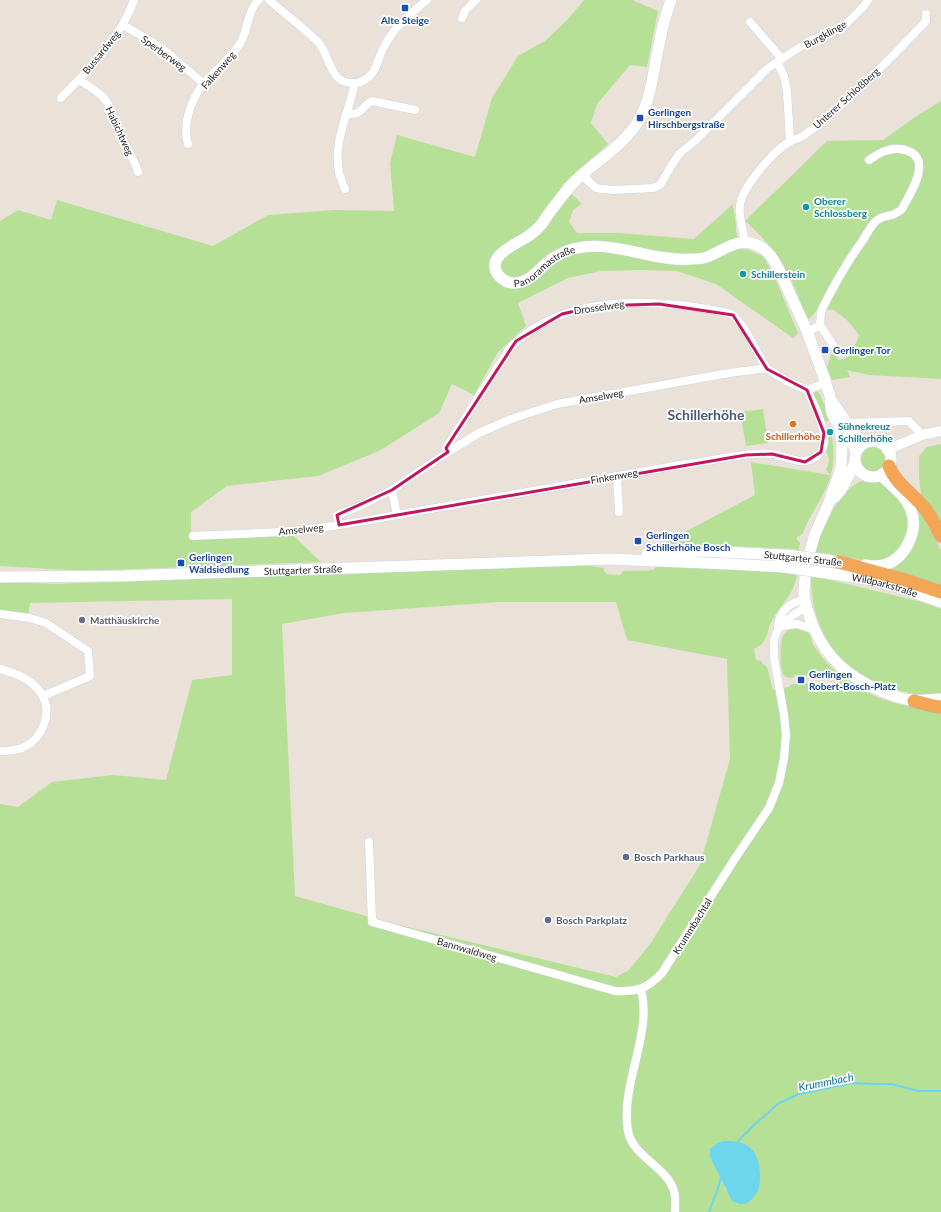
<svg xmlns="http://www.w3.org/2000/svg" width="941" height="1212" viewBox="0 0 941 1212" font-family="Lato,sans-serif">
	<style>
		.green { fill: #b6e096; fill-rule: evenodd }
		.water { fill: #6dd6ec }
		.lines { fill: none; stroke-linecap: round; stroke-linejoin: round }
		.stream { stroke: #6dd6ec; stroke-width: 2 }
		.minor-casing { stroke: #ced4e1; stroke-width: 9 }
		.tertiary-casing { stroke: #ced4e1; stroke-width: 11 }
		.secondary-casing { stroke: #ced4e1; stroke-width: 12 }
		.trunk-casing { stroke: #c3c3c3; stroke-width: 14 }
		.minor { stroke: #fff; stroke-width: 8 }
		.tertiary { stroke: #fff; stroke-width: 10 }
		.secondary { stroke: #fff; stroke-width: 11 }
		.trunk { stroke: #f4a657; stroke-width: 13 }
		.secondary-bridge-casing { stroke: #ced4e1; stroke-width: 12; stroke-linecap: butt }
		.secondary-bridge { stroke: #fff; stroke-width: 11 }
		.marked { fill: none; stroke: #c2185b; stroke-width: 3; stroke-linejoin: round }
		.transit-dot { fill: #1a4fb4; stroke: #fff; stroke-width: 1.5 }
		.culture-dot { fill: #0f9aa8; stroke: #fff; stroke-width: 1.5 }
		.food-dot { fill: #e8710a; stroke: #fff; stroke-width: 1.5 }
		.worship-dot { fill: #6b7280; stroke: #fff; stroke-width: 1.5 }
		.service-dot { fill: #5c6f8a; stroke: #fff; stroke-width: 1.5 }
		.labels { text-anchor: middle; stroke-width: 3.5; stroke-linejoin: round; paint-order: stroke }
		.transit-label { font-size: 10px; font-weight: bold; fill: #164399; stroke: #fff; text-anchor: start }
		.street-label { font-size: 10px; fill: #282828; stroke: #fff }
		.culture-label { font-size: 10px; font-weight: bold; fill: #0d838f; stroke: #fff; text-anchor: start }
		.food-label { font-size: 10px; font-weight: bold; fill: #c56008; stroke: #fff }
		.worship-label { font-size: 10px; font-weight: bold; fill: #5b616d; stroke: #fff; text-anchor: start }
		.service-label { font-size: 10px; font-weight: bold; fill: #4e5e75; stroke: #fff; text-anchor: start }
		.water-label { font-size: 11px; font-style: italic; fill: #0f7294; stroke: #fff }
		.district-label { font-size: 14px; font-weight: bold; fill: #495677; stroke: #fff }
	</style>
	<rect width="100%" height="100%" fill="#eae1d9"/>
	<g class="green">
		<polygon points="584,0 634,0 634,1 658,11 647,67 630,65 597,104 591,123 608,144 562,185 582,204 573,210 569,222 577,233 618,233 694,239 733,204 736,226 736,232 741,249 749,250 764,257 775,278 798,333 793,338 716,284 677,271 642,270 601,271 568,278 518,303 526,326 498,352 474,395 452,384 439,413 381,450 318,476 227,486 191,512 191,537 294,536 321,562 84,571 0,566 0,221 18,210 51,220 57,200 213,246 268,215 334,210 394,211 390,163 397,135 475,157 492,98 518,56 545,41 568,19"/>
		<path d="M 941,101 L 941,379 L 869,375 L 847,370 L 850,377 L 832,380 L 827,368 L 831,354 L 835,354 L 839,360 L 848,357 L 856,343 L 859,335 L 848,321 L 834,310 L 818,309 L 812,316 L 807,320 C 801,304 796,288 788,274 C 777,253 762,236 745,221 L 827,141 L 883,140 L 915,117 Z"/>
		<polygon points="816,391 818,392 820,395 831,419 825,422 814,395 814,393"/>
		<polygon points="763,409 768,443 746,446 740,412"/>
		<path d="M 830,426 C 833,441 835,455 832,470 C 829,490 810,513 803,533 L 800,536 L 797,537 L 797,540 L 800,543 L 799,550 L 786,548 L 785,549 L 730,546 L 701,547 L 701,546 L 682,548 L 658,546 L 755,495 L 751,462 L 830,475 L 826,470 C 829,463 830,458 826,452 L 829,442 L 827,428 Z"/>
		<polygon points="941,444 941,527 921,495 919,477 919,456 927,447"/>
		<circle cx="873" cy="460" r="13"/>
		<path d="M 863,481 L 879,481 L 889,485 L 906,510 L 908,525 L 907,532 L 903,544 L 893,554 L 883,561 L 872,562 L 815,552 C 820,531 841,486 863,481 Z"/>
		<path d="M 912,506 L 918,508 L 941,550 L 941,586 L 887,568 L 893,569 C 896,566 900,564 903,561 C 911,554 920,535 918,524 C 918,518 914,511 912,506 Z"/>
		<path d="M 584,565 L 604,568 L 604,571 L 607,574 L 620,575 L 623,571 C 631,570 648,572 655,569 L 655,567 L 667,566 L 663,568 L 670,566 L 782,572 L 797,575 C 794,595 781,603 772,621 C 768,627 768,635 764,641 C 762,645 758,647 754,649 L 756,660 L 762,661 L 762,663 L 767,667 L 773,690 L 788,687 L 793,684 L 804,683 L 821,685 L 837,691 L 842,684 C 828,676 811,675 795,675 L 793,678 C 789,678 786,678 784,675 C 779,669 780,644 783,636 C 786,631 790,628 795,627 C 799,628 804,629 807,631 C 811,634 811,640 813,644 C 815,648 819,653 822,657 C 851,693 896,708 941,710 L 941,1212 L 0,1212 L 0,804 L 18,807 L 52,782 L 113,775 L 166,780 L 192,680 L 232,675 L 232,599 L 30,603 L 28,616 L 0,612 L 0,582 L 57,584 L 304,573 ZM 499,602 L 616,602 L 627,640 L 727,659 L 730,759 L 700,865 L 650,944 L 629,970 L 616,977 L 391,923 L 295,896 L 282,624 L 344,613 ZM 760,1173 L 726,1191 L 723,1182 Z"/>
		<path d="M 811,577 L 826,579 L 922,602 L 941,609 L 941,697 C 867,693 811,656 811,577 Z"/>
	</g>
	<path class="water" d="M 724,1141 C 748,1140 759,1150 760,1174 C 760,1182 760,1189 755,1195 C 753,1199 749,1201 746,1204 L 740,1204 L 732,1201 L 710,1157 L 710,1149 L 718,1143 Z"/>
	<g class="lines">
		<g class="stream">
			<polyline points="737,1144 740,1139 753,1126 779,1103 799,1094 852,1083 874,1084 892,1084 918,1091 941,1091"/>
			<path d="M 709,1212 C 713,1200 719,1189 721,1177"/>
		</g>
		<defs>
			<g id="minor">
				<path d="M 269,0 C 285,14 303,27 318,42 C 331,56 329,86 356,83 C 363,82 369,78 373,72 C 378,65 379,55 384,47 C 394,27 410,14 427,0"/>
				<polyline points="462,18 465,11 476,0"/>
				<polyline points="750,22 782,59"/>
				<polyline points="123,25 152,42 168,53 204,84"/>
				<polyline points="777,62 784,76 787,91 790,141"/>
				<path d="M 79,80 C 87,85 97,91 104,98 C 112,108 114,121 119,132 C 125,146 134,158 138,172"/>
				<path d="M 61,98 C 88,70 121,38 134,0"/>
				<path d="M 347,113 C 363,117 361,105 372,101 L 415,110"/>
				<path d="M 188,144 C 182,124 191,99 204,83 C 216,69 232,58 241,42 C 248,29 248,9 259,0"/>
				<polyline points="582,175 596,188 603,189 614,190 653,188 660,185 673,163 680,153 695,141 768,68 811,40 828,34 844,26 864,6 868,0"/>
				<path d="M 345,189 C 343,184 340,178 339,172 C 333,141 349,112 355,83"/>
				<path d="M 745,242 C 743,227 736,212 742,197 C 750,179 773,152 789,142 C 794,139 799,138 803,136 C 813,129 823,121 832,113 C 865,84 896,53 926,21 L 926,14"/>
				<path d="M 820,325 L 821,312 L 822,309 C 834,285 847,262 863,240 C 867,234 870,227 875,222 C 884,213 892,219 902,209 C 908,197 918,183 919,169 C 921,150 900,146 885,151 C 879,153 874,157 869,160"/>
				<polyline points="808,332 820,325 835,348"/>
				<polyline points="846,423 909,421 922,435"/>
				<path d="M 448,452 L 446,448 L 510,348 C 563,292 658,298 728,313 C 731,314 734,315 736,318 C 747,329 758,355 767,369"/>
				<polyline points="617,476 619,512"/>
				<polyline points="392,490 397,515"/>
				<polyline points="339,525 337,515 358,507 392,490 448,452 479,433 511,419 557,404 729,373 760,369 767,369 787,381 807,390 825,383"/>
				<path d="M 193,536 C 226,534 259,534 292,531 C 340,527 388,516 436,508 C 517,494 598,479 680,465 C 696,463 713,460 729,457 C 743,455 757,452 771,454 C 787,455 803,469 818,455 C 834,440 814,406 807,390"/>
				<polyline points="0,614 30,618 46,623 88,651 90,676 43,696"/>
				<polyline points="782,626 797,624 815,630"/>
				<path d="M 778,629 C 778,612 789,602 805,600"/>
				<path d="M 0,669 C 16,673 35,680 43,697 C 52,714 42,739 24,747 C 17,751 8,751 0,751"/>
				<path d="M 369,842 L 372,922 L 615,991 C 637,992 647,989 662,973 L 734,860 L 769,808 L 779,783 L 784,758 L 786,735 L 784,715 L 774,658 L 774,640 L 778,629 L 782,625 L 793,615 L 801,610 L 807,609"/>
				<path d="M 641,989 C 653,1034 620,1084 628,1131 C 632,1156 667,1167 674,1191 C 676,1198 675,1205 675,1212"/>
			</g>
			<polyline id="tertiary" points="887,450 922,435 941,431"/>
			<g id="secondary">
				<path id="s1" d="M 671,0 C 665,16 661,33 658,50 C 653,74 651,98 639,120 C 624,145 598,160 577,179 C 565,191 555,205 545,219 C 541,227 534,232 527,237 C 514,245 484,257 499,276 C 503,280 507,283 513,283 C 531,284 539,267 552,259 C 557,255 562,253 567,251 C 608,236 649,262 690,259 C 696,259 702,259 707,257 C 725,250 739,236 759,246 C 775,254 782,277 789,292 C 796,307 804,323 810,339 C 817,357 824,377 830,396 C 831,401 830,407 832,413 C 838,427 853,438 856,453"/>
				<polyline points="832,401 855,435 865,443"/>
				<circle cx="873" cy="459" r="18"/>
				<polyline points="834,498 841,490 855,463"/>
				<polyline points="810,551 815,534 828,505 841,468 842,447 840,428"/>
				<polyline points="647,554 701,551 785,555"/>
				<path d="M 865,565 C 871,566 877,567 883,565 C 905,560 919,531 911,510 C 904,493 893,488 881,475"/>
				<path id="s2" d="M 827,573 L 872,580 L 898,587 L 941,602"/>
				<path d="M 805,576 C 805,582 804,588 804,594 C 805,605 809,616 813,626 C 826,658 852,680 884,692 C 893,696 904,700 914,700 C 922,701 932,699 941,699"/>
				<path id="s3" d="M 0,577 L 122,576 L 607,559 L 730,564 L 783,567"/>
			</g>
			<g id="trunk">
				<path d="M 889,466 C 895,484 914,494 925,509 C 932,517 936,527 941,536"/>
				<polyline points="839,562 905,580 941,592"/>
				<polyline points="914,701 933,706 941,707"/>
			</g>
		</defs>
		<use href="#minor" class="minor-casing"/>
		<use href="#tertiary" class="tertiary-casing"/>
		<use href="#secondary" class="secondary-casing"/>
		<use href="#trunk" class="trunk-casing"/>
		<use href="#minor" class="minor"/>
		<use href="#tertiary" class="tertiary"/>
		<use href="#secondary" class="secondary"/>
		<use href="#trunk" class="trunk"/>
		<defs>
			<g id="secondary-bridge">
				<polyline points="785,555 829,560"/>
				<polyline points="783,567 827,573"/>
			</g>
		</defs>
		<use href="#secondary-bridge" class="secondary-bridge-casing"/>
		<use href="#secondary-bridge" class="secondary-bridge"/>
	</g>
	<path class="marked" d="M 659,304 L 733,315 L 767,369 L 807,390 L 824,433 L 821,452 L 805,462 L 772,454 L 746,455 L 339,525 L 337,515 L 392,490 L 448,452 L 446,448 L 516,341 L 562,314 L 597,306 Z"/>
	<g class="transit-dot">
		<rect x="401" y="4" width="8" height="8" rx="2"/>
		<rect x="636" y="114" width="8" height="8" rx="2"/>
		<rect x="821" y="346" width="8" height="8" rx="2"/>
		<rect x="634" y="537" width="8" height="8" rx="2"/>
		<rect x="177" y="559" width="8" height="8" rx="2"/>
		<rect x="797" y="676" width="8" height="8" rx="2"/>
	</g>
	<g class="culture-dot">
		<circle cx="806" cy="207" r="4"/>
		<circle cx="743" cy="274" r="4"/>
		<circle cx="830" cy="432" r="4"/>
	</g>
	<circle class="food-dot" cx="793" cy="424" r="4"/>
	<circle class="worship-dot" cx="82" cy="620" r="4"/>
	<g class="service-dot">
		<circle cx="626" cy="857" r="4"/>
		<circle cx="548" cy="920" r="4"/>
	</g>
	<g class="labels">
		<g class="transit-label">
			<text x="405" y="24" text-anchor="middle">Alte Steige</text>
			<text x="648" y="116">Gerlingen<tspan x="648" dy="12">Hirschbergstraße</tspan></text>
			<text x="833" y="354">Gerlinger Tor</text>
			<text x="646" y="539">Gerlingen<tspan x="646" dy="12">Schillerhöhe Bosch</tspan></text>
			<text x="189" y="561">Gerlingen<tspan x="189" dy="12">Waldsiedlung</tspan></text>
			<text x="809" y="678">Gerlingen<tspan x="809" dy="12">Robert-Bosch-Platz</tspan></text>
		</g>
		<g class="street-label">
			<text transform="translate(825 34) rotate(-29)" y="4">Burgklinge</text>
			<text transform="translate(101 52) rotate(-51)" y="4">Bussardweg</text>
			<text transform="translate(164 53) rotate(36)" y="4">Sperberweg</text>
			<text transform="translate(218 70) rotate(-49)" y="4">Falkenweg</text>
			<text transform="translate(846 98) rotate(-42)" y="4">Unterer Schloßberg</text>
			<text transform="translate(120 131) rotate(65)" y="4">Habichtweg</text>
			<text dy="4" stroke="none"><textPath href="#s1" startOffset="396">Panoramastraße</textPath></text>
			<text transform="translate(599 307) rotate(-8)" y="4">Drosselweg</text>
			<text transform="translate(601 396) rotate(-10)" y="4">Amselweg</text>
			<text transform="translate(614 476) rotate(-10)" y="4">Finkenweg</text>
			<text transform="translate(301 529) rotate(-6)" y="4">Amselweg</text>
			<text transform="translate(803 558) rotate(6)" y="4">Stuttgarter Straße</text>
			<text dy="4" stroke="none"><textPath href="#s3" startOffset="303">Stuttgarter Straße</textPath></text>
			<text dy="4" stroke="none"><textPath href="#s2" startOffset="59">Wildparkstraße</textPath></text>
			<text transform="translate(692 926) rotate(-58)" y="4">Krummbachtal</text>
			<text transform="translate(467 949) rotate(16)" y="4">Bannwaldweg</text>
		</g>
		<g class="culture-label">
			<text x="814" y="205">Oberer<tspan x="814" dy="12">Schlossberg</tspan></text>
			<text x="751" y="278">Schillerstein</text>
			<text x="838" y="430">Sühnekreuz<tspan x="838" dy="12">Schillerhöhe</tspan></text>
		</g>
		<g class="food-label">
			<text x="793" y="440">Schillerhöhe</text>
		</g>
		<g class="worship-label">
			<text x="90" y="624">Matthäuskirche</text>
		</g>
		<g class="service-label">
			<text x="634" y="861">Bosch Parkhaus</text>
			<text x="556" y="924">Bosch Parkplatz</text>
		</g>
		<g class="water-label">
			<text transform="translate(826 1082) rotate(-11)" y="4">Krummbach</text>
		</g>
		<g class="district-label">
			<text x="706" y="420">Schillerhöhe</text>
		</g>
	</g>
</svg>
